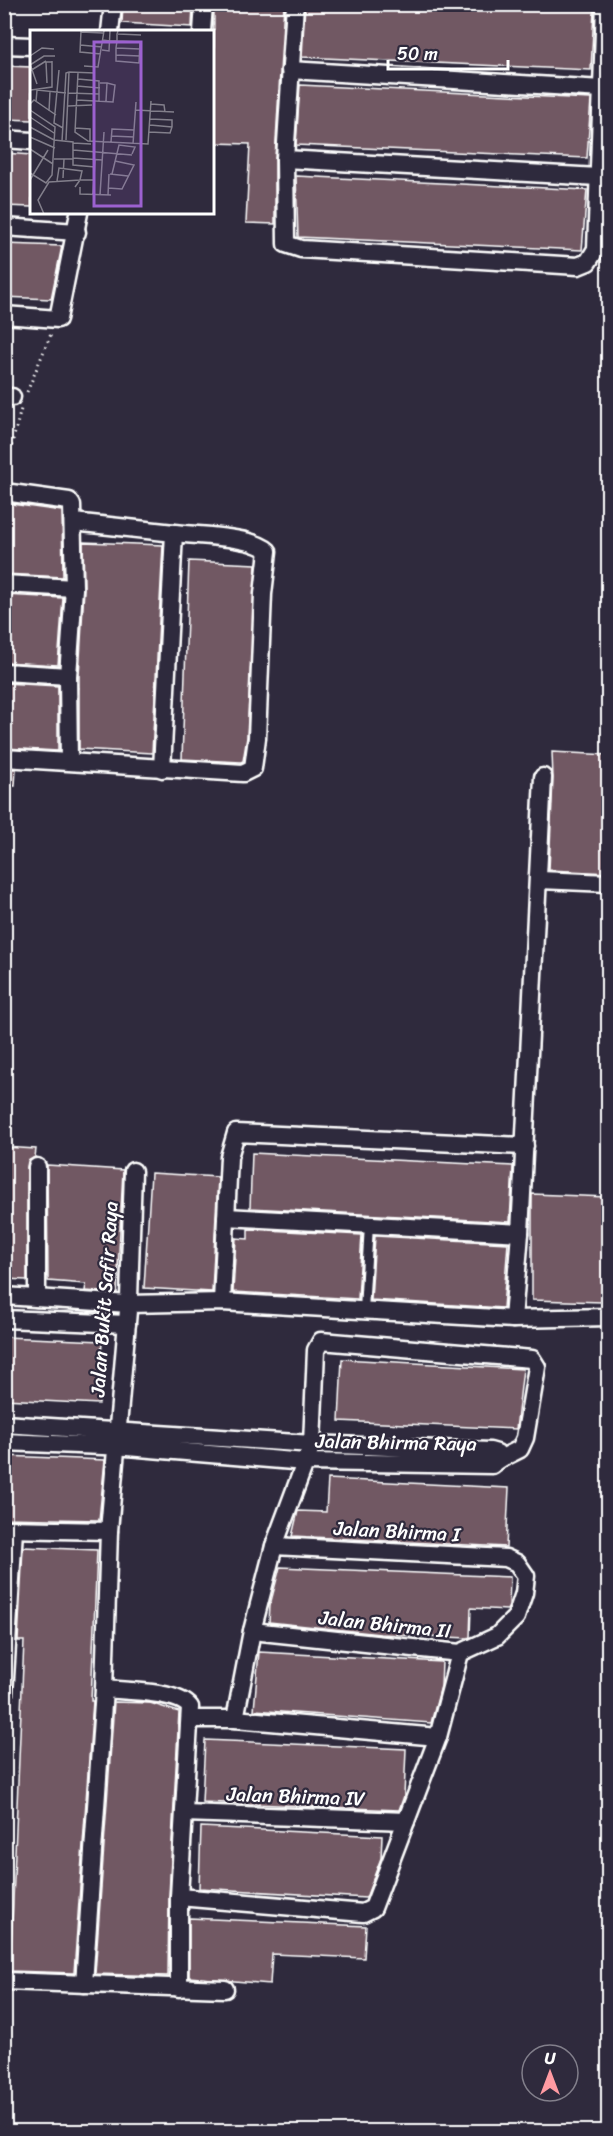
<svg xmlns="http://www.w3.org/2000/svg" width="613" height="2136" viewBox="0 0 613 2136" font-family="Sriracha,sans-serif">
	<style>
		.building { fill: #715964; stroke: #fff; stroke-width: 1.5 }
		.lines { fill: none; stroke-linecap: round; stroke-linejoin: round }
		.service-casing { stroke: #fff; stroke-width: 13 }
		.minor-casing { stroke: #fff; stroke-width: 21 }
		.path { stroke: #fff; stroke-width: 3; stroke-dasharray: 1.5 4.5; stroke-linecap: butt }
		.service { stroke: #2f2a3d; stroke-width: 8 }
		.minor { stroke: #2f2a3d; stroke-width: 16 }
		.labels { text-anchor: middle; stroke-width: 4.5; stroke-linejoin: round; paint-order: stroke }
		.street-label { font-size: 20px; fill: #fff; stroke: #2f2a3d }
		.inset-road { fill: none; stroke: #827f8b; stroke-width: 1.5 }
		.view { fill: #9c61cf; fill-opacity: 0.15; stroke: #9c61cf; stroke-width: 3 }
		.inset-edge { fill: none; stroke: #fff; stroke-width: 3 }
	</style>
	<rect width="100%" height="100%" fill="#2f2a3d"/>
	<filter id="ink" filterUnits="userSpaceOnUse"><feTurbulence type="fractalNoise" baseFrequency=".0167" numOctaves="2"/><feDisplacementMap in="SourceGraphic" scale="12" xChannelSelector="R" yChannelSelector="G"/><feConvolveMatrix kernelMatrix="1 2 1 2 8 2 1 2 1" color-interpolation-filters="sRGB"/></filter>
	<g filter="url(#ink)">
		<g class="building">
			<polygon points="123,4 193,4 192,27 122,23"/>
			<polygon points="214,4 284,4 275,158 275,224 246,223 250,144 213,143"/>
			<polygon points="305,4 476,4 594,10 591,70 302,57"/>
			<polygon points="4,66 32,67 32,120 4,119"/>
			<polygon points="300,85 591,99 587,158 296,145"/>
			<polygon points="4,153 32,155 32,207 4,206"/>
			<polygon points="296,176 587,190 582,250 298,237"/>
			<polygon points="4,244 62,246 51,299 4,297"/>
			<polygon points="4,503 62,511 63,577 4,574"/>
			<polygon points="83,542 163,545 152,753 79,749 79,676 84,589"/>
			<polygon points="189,561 256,564 247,737 243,761 241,762 182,759"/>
			<polygon points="4,595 63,598 58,665 4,662"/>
			<polygon points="4,683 58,686 58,751 4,748"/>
			<polygon points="552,752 609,755 609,873 549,870 553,778"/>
			<polygon points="4,769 16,769 15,786 4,786"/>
			<polygon points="4,1147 36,1149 35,1157 28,1161 27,1167 27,1280 4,1279"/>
			<polygon points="252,1153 513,1166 510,1222 250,1208"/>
			<polygon points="47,1165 123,1170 117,1293 85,1291 86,1284 48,1281"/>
			<polygon points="151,1173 218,1177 212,1292 144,1288"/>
			<polygon points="532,1194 607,1197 603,1302 532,1300"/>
			<polygon points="248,1229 362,1235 358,1299 233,1292 236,1238 248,1239"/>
			<polygon points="375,1236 508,1243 503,1308 371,1300"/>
			<polygon points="4,1337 102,1341 99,1404 4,1399"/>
			<polygon points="342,1359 523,1369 516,1429 339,1421"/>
			<polygon points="4,1456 105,1460 99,1520 4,1518"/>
			<polygon points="328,1479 509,1488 506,1547 292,1536 298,1511 326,1512"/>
			<polygon points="23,1547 97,1550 91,1701 93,1701 74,1973 10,1971 24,1641 18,1641"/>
			<polygon points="280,1567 510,1577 509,1606 507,1610 471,1608 470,1637 468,1638 380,1634 269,1622 270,1605"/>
			<polygon points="259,1652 442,1662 441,1686 431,1723 254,1710"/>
			<polygon points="114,1702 150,1703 179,1712 169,1896 168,1976 95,1974"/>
			<polygon points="205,1740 406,1749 404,1796 399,1810 202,1802"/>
			<polygon points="201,1827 382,1836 381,1858 366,1898 199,1888"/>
			<polygon points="189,1918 366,1926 364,1958 272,1954 270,1984 189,1977"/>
		</g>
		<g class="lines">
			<defs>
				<polyline id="service" points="364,1310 369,1225"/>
				<g id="minor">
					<polyline points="295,4 285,159 286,244 301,249 578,266 588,262 596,249 605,4"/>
					<polyline points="110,32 113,4"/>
					<polyline points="202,32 204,4"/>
					<polyline points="4,45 32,46"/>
					<polyline points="290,70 602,89"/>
					<polyline points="4,139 32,141"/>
					<polyline points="285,159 598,177"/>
					<polyline points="4,227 77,232"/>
					<polyline points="4,315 58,319 79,213"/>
					<polyline points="4,397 12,397"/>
					<polyline points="4,492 69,501 72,505 74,588 68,676 69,761"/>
					<polyline points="73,522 174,533 162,769"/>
					<polyline points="4,584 74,588"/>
					<polyline points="4,672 68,676"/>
					<path d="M 4,758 L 243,773 L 253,768 L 257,738 L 263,594 L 268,551 C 253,536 197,536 174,533"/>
					<polyline points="540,880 608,883"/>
					<polyline points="226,1217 520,1233"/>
					<polyline points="4,1296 129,1304 222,1302 513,1319 608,1317"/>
					<polyline points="37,1298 37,1167"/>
					<polyline points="222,1302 229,1157 236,1133 525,1146"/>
					<polyline points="4,1319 127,1324"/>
					<polyline points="513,1319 520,1233 543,777"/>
					<polyline points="4,1424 312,1444 490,1451 497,1453 500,1459 492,1465 305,1462 127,1447 4,1442"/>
					<polyline points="5,1529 109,1531"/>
					<polyline points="252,1631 460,1653 497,1636 516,1617 524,1593 526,1576 517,1563 506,1558 274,1546"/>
					<path d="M 104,1689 C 124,1691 178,1691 190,1707 L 179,1897 L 179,1988"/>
					<polyline points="4,1694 14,1530"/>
					<polyline points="190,1719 235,1719 438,1737"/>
					<polyline points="235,1719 252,1631 274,1546 312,1444 316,1350 321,1341 532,1359 537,1367 525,1438 520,1449 500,1459"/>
					<polyline points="184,1813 406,1821"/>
					<polyline points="179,1897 363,1913 373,1908 438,1737 460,1653"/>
					<polyline points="4,1981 225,1989"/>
					<polyline points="84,1984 104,1689 109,1531 129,1299 133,1171"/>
				</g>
			</defs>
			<use href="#service" class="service-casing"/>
			<use href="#minor" class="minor-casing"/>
			<g class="path">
				<polyline points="27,392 51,334"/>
				<polyline points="4,475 21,409"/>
			</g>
			<use href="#service" class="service"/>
			<use href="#minor" class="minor"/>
		</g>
	</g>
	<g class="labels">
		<g class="street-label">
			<text transform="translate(104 1299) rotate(-86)" y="7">Jalan Bukit Safir Raya</text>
			<text transform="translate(396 1442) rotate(1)" y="7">Jalan Bhirma Raya</text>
			<text transform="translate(397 1531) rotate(3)" y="7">Jalan Bhirma I</text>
			<text transform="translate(385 1624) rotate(6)" y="7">Jalan Bhirma II</text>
			<text transform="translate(296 1796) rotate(2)" y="7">Jalan Bhirma IV</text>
		</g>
	</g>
	<g transform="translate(30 30)">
		<rect width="184" height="184" fill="#2f2a3d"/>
		<path class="inset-road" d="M 51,1 L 50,22 L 71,24M 51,2 L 73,3M 88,4 L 111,5M 73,10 L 80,11 L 87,11 L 110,12 L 109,33 L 86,31 L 86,18 L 87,11 L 87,4 L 88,1M 50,15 L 72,17M 86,18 L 110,19M 72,20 L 79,21 L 80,1M 86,25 L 110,26M 0,26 L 12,18 L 24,19M 22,31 L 22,52M 0,34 L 7,54M 0,35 L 14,26 L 25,26M 54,36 L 68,37 L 74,1M 29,40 L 24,93 L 33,98M 0,41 L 16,31M 39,42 L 65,43M 48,43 L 45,102 L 58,111 L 118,114 L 121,71M 48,49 L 69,51 L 69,71M 17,53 L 16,32 L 22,32M 70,53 L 77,53 L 76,71M 47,56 L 70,58M 1,60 L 22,57 L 22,52M 38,63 L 69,64M 47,70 L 83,72 L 85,55 L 77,53M 6,72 L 7,60 L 36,63M 0,74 L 4,70 L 26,85M 121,74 L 134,75 L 135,82M 38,76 L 62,75M 0,80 L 25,97 L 22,145 L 16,153 L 0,143M 105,80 L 144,82M 19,81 L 20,61M 0,87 L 24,103M 120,95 L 142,97M 0,97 L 24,110 L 43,112 L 43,135 L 65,137M 45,98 L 60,99 L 60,112M 119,102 L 140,103 L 142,97 L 142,90 L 120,89M 81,106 L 104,107M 0,107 L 25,118M 36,110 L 39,42M 32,111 L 36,43 L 39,42M 81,112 L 82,99 L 104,100M 43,113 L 61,114M 103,114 L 106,72M 0,119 L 23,134M 43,120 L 102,125M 43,128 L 72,130M 24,129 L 43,129M 80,144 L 98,146M 82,144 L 89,115 L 105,117 L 102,124M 33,148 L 34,129M 0,150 L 18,120M 45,157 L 50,150 L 64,150M 50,157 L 50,164 L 81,165M 78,158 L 92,159 L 104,135 L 85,131M 63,164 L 65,130M 70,165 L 74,102M 78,165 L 79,144M 14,184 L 8,170 L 19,152 L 50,150 L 52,141 L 29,138 L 27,151"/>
		<path class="view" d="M 64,12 L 111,12 L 111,176 L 64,176 Z"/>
		<rect width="184" height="184" class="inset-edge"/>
	</g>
	<rect width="613" height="2136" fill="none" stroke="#2f2a3d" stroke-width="24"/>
	<rect x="12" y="12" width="589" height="2112" fill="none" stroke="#fff" stroke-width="2" filter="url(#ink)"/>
	<g transform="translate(550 2073)"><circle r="28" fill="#2f2a3d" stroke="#827f8b" stroke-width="1.5"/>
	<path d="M0-4.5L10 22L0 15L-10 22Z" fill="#ff9aa2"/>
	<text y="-9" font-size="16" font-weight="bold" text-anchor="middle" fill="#ffffff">U</text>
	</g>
	<path d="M388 60v9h120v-9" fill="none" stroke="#ffffff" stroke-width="3"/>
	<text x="397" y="60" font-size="18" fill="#ffffff" stroke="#2f2a3d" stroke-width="4.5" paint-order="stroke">50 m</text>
</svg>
